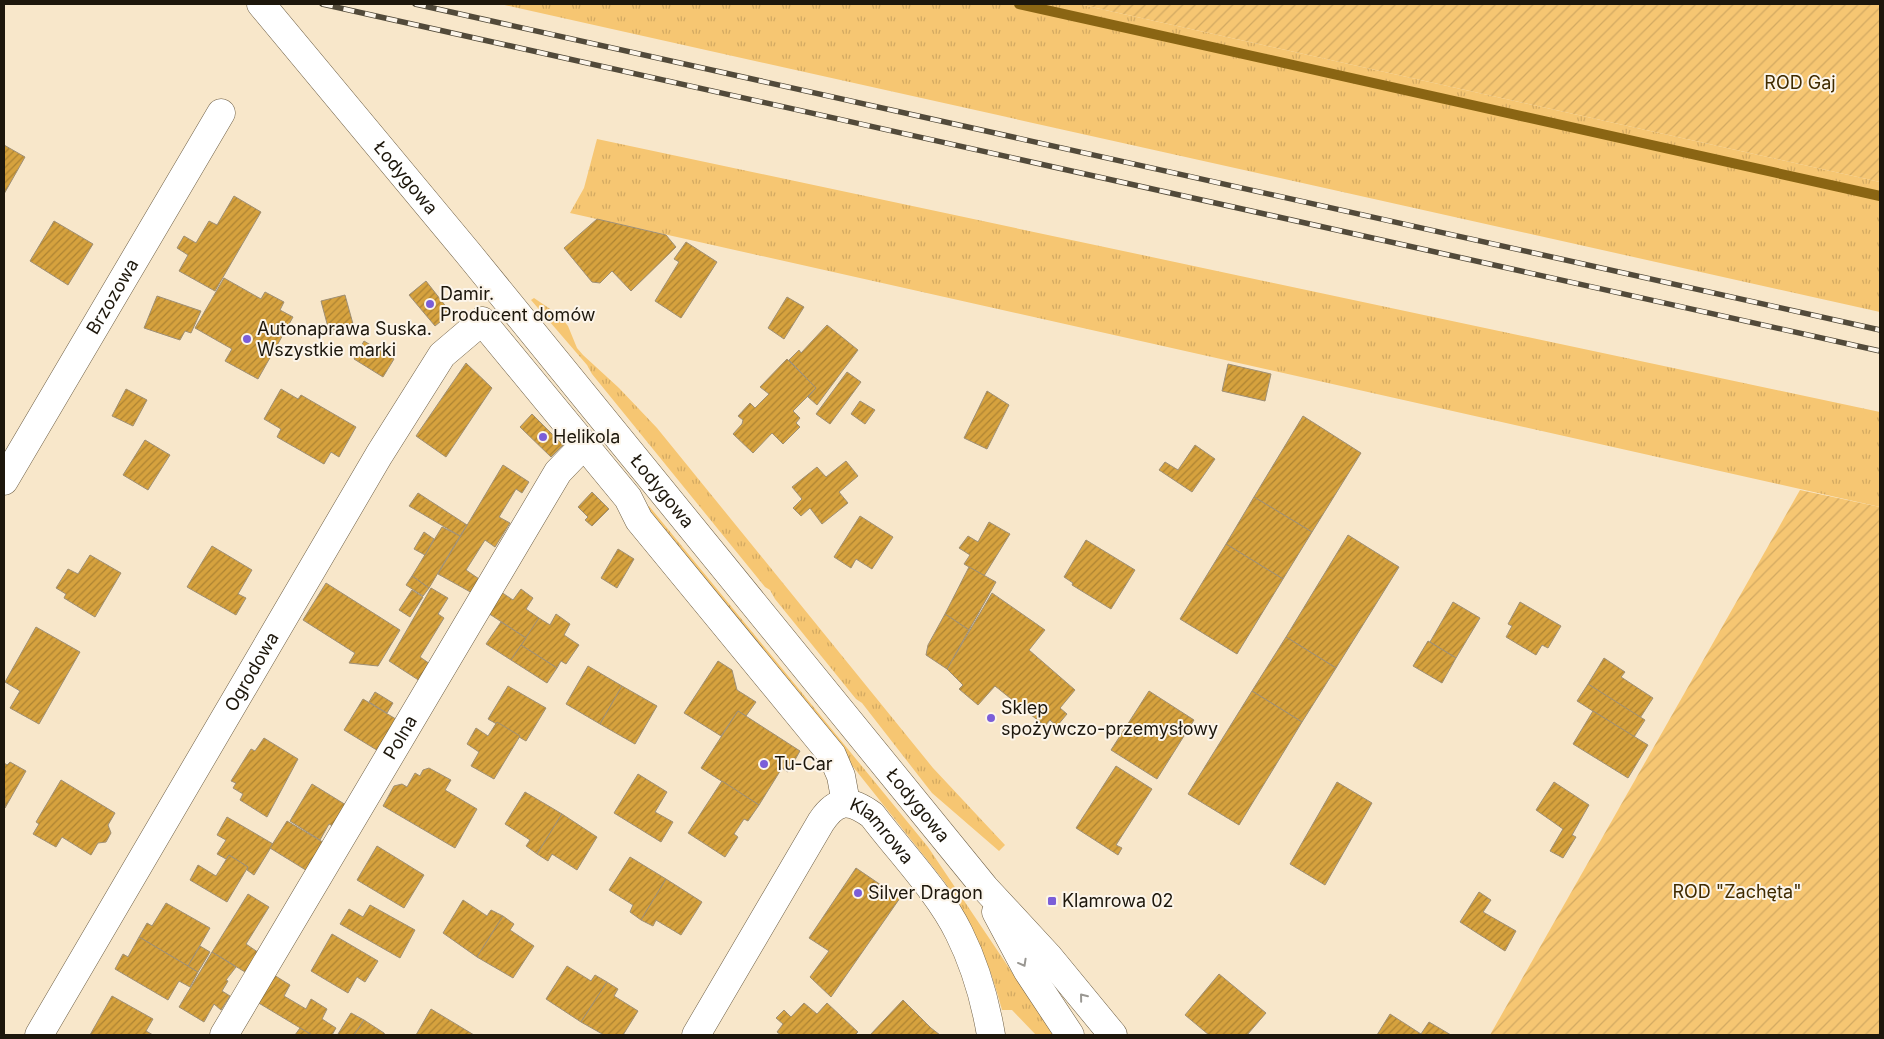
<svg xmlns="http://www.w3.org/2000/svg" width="1884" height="1039" viewBox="0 0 1884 1039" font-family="Inter,sans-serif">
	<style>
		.grass { fill: url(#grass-tufts) }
		.garden { fill: url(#garden-furrows) }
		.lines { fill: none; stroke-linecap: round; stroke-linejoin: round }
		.stream { stroke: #8a6513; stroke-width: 10 }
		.building { fill: url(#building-hatch); stroke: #9f8f74 }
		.minor-casing { stroke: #6d5e44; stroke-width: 29 }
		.tertiary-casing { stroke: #6d5e44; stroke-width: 29 }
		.secondary-casing { stroke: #6d5e44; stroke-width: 29 }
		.minor { stroke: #fff; stroke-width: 28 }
		.tertiary { stroke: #fff; stroke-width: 28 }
		.secondary { stroke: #fff; stroke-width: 28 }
		.rail-casing { stroke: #524a3a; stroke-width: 5.5 }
		.rail { stroke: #fcf5ea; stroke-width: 4; stroke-dasharray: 11; stroke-linecap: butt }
		.oneway { stroke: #999792 }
		.poi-dot { fill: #7b5ed8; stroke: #fcf5ea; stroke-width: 2 }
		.labels { text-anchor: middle; stroke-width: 4; stroke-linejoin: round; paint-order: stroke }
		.park-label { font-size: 18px; fill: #402b00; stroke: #fcf5ea }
		.street-label { font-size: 18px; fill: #1d170c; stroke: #fcf5ea }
		.poi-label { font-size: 18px; fill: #1d170c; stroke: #fcf5ea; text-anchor: start }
	</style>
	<defs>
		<pattern id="grass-tufts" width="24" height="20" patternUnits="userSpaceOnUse" patternTransform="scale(1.25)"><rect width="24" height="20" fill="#f6c672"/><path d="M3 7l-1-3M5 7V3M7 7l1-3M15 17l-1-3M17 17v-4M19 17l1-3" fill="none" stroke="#d2a962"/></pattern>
		<pattern id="garden-furrows" width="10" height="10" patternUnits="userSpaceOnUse" patternTransform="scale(1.25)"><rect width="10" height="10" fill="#f6c672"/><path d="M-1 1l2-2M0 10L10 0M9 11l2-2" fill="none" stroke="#d2a962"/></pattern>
		<pattern id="building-hatch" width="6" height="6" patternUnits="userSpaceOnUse" patternTransform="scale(1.25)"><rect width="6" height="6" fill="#d6a23e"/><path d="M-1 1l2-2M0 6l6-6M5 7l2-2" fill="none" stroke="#ad8332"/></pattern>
	</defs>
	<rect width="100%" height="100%" fill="#f8e7ca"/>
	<g class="grass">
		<polygon points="500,4 1078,4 1880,182 1880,312"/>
		<polygon points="597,139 1880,412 1880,507 570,213 584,188"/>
		<polygon points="534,298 559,315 568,326 577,348 583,355 619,388 657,428 933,768 1005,845 999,851 932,793 862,703 856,699 775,599 770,590 765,587 592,374 587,365 531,300"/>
		<path d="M 649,506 L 928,847 L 1054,1035 L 1036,1035 L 1012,1010 L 1002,1010 C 990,963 971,922 944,881 L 647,508 Z"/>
	</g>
	<g class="garden">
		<polygon points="1078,4 1880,4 1880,182"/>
		<polygon points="1800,490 1880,507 1880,1035 1490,1035"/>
	</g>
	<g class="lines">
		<polyline class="stream" points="1019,4 1880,196"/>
	</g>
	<g class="building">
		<polygon points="4,145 25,157 4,194"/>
		<polygon points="234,196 261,212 215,291 179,271 188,255 177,248 184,236 196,243 209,221 217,225"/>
		<polygon points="597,219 666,235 676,247 631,291 612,271 600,283 592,282 564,248"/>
		<polygon points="54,221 93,244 68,285 30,261"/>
		<polygon points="686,242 717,262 681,318 655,301 679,262 674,259"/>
		<polygon points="224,278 261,299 265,292 284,302 280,310 293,317 258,379 225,361 232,349 195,328"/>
		<polygon points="426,281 451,313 435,326 409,295"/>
		<polygon points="345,295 353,324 329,331 321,301"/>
		<polygon points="157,296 201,311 191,333 185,331 180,340 144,328"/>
		<polygon points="787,297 804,307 784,339 768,328"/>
		<polygon points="827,325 858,350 817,405 808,397 816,388 789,360 799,350 801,353"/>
		<polygon points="364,341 394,359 383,377 354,359"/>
		<polygon points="787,359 816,388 793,411 800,418 796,423 800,427 783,444 772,433 753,453 733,434 742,424 743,420 738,416 750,403 755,408 769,394 760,387"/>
		<polygon points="466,363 492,388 446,457 416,436"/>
		<polygon points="1228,364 1271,374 1265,401 1222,391"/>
		<polygon points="847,372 861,382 830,424 816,414"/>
		<polygon points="126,389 147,400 133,426 112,416"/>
		<polygon points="281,389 298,399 301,395 356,427 339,457 331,452 324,464 277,437 281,429 264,419"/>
		<polygon points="987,391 1009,405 987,449 964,438"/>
		<polygon points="860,401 875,410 865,424 851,414"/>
		<polygon points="532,414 563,445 551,457 520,427"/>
		<polygon points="1303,416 1361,453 1312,532 1254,497"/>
		<polygon points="145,440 170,455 148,490 123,475"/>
		<polygon points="1195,445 1215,459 1192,492 1159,470 1165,462 1178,470"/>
		<polygon points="846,461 858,476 839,492 848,503 822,524 810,508 801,516 793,508 802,499 792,487 817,467 826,477"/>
		<polygon points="503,465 529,482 522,493 516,489 499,517 510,523 495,547 485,540 466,570 482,581 474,594 438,574"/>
		<polygon points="592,492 609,509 592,526 585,520 588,517 578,507"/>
		<polygon points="418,493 467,525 460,536 409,506"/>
		<polygon points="1254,497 1312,532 1283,579 1226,544"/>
		<polygon points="860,516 893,537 872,569 856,559 851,568 834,557"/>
		<polygon points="989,522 1010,534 984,576 964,564 970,555 959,548 968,536 978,542"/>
		<polygon points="442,527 460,536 429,588 412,576"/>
		<polygon points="424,532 434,539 425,555 414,549"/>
		<polygon points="1348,535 1399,567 1336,668 1286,637"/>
		<polygon points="1086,540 1135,570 1111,609 1072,585 1073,583 1064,577"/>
		<polygon points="1226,544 1283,579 1237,654 1180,619"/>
		<polygon points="212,546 252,570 238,594 246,598 236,615 187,587"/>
		<polygon points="618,549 634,559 617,588 601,578"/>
		<polygon points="90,555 121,573 95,617 64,598 66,594 56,588 68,569 78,574"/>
		<polygon points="969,567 996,582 969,630 945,614"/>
		<polygon points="412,576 429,588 423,596 406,585"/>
		<polygon points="326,583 400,630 378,666 349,663 355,653 303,620"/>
		<polygon points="431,588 448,598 438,614 444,618 420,657 430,664 420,681 389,661"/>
		<polygon points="521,589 533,598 526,609 539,618 526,638 488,613 501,592 513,600"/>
		<polygon points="412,590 423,597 410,617 399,610"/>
		<polygon points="992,593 1045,630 1029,650 1075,690 1060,708 1067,714 1057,726 1050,720 1045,726 995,686 978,705 959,689 963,685 947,669"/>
		<polygon points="1453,602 1480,618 1456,658 1430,642"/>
		<polygon points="1520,602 1561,626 1548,648 1542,645 1536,655 1506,637 1512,626 1508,624"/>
		<polygon points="556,614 570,624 564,635 579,645 566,664 561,661 557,668 521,645 539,618 550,625"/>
		<polygon points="945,614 969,630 947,669 926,655 928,645"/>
		<polygon points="501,622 526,638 511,660 486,644"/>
		<polygon points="36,627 80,652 39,724 10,708 20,691 5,682"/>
		<polygon points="1286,637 1336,668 1302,722 1252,691"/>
		<polygon points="1428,641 1456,658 1442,683 1413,666"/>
		<polygon points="521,645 557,668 547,683 511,660"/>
		<polygon points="1604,658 1625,672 1621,677 1653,698 1640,718 1588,684"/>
		<polygon points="718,661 732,670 737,690 756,702 746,716 738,711 721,736 684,713"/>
		<polygon points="588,666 622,686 600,724 566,704"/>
		<polygon points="1588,684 1645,720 1634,737 1577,701"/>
		<polygon points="508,686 546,708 526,741 488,719"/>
		<polygon points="622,686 657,706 635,744 600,724"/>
		<polygon points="1149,691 1194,720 1157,779 1111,750"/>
		<polygon points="1252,691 1302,722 1239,825 1188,794"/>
		<polygon points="375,692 393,703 387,713 369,702"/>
		<polygon points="363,699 399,721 380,752 344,730"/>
		<polygon points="738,711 800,751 788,772 782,768 759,805 701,768"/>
		<polygon points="1593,711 1648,745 1628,778 1573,744"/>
		<polygon points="497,722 520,736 494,779 471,766 479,752 467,744 476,728 488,736"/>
		<polygon points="264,738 298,759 267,817 240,800 243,794 233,788 236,783 231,781 251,749 255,751"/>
		<polygon points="10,762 26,771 5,808 4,763 7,765"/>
		<polygon points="1116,766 1152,789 1116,845 1122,848 1118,855 1076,828"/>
		<polygon points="429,768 451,780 445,790 477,809 455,848 383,806 394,786 402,784 407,787 415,773 420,776 423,770"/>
		<polygon points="638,774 667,792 655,812 673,822 661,842 614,813"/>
		<polygon points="61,780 115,813 108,825 111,833 106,842 98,843 91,855 62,837 56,847 33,834 39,824 36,822"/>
		<polygon points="722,781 759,805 748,821 744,819 734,834 738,837 725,857 688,833"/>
		<polygon points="1337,782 1372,803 1325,885 1290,864"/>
		<polygon points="1554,782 1589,805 1572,835 1576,837 1563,858 1550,851 1563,829 1536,810"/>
		<polygon points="312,784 346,805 333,826 329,824 320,840 290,821"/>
		<polygon points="525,792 562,814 537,854 526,846 530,840 505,824"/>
		<polygon points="562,814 597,837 577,870 552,854 548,861 537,854"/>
		<polygon points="227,817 273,844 254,875 247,870 248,867 229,855 226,859 217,854 226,840 217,835"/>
		<polygon points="287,821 326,844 309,872 270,848"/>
		<polygon points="377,846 424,875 404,908 357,880"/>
		<polygon points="229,855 248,867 227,902 190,880 198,865 216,876"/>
		<polygon points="630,857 666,879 641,920 630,912 633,905 609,890"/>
		<polygon points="856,868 900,898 831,997 810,977 829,951 809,938"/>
		<polygon points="666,879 702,902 681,935 656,920 653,926 641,920"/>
		<polygon points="1479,892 1491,900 1483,912 1516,931 1505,951 1460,922"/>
		<polygon points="248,894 269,907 246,944 262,955 250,975 212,952"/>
		<polygon points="463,900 487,916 491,910 503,916 477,957 443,933"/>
		<polygon points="166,903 210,928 188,966 139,937 147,923 152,926"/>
		<polygon points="370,905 415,930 400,958 340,924 349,909 363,917"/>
		<polygon points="503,916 514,924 510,930 534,946 513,978 477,957"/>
		<polygon points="332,934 378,961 365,982 357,977 348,993 311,971"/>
		<polygon points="139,937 198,972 190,987 179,981 168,1000 115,969 123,954 128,957"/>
		<polygon points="200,946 210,952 198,972 188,966"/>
		<polygon points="212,952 236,967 226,980 228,981 222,991 230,996 221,1010 214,1004 204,1022 179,1007"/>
		<polygon points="567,966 591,981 595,975 607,982 581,1022 546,999"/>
		<polygon points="1219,974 1266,1013 1247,1035 1209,1035 1185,1015"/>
		<polygon points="274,975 290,985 284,996 306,1009 311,999 327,1009 322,1019 336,1028 332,1035 312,1035 257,1002"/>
		<polygon points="607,982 618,989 614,996 638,1011 623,1035 604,1035 581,1022"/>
		<polygon points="112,996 153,1019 146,1031 153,1035 90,1035"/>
		<polygon points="903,1000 931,1028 940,1035 870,1035"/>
		<polygon points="804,1003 817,1014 827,1003 858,1032 855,1035 781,1035 777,1032 783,1024 776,1018 784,1010 791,1017"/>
		<polygon points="431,1009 474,1035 416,1035"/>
		<polygon points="351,1013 364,1020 354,1035 340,1035 338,1034"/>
		<polygon points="1390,1014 1421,1034 1429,1022 1451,1035 1377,1035"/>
		<polygon points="364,1020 384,1033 385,1035 354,1035"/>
		<polygon points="300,1028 312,1035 295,1035"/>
	</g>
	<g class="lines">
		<defs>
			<g id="minor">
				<path id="s1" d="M 4,481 L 221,113"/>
				<path id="s2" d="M 39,1035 L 379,455 L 442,355 L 482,321 L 628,498 L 639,520 L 832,755 L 841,776 L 846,803"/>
				<path id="s3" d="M 224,1035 L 558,472 L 584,445"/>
			</g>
			<g id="tertiary">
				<path id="s4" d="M 696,1035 L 821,822 C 837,798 850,799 872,815 C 900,852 939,892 959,933 C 975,965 985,1000 991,1035"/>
			</g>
			<g id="secondary">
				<path id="s5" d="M 261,4 L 468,253 L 985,888 L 1048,956 L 1113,1035"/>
				<polyline points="996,912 1027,970 1070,1035"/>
			</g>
		</defs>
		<use href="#minor" class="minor-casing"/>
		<use href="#tertiary" class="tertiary-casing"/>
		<use href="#secondary" class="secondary-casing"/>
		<use href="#minor" class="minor"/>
		<use href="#tertiary" class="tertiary"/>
		<use href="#secondary" class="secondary"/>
		<defs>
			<g id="rail">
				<polyline points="322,4 1880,351"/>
				<polyline points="415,4 1880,330"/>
			</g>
		</defs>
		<use href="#rail" class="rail-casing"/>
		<use href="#rail" class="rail"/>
	</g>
	<defs><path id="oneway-chevron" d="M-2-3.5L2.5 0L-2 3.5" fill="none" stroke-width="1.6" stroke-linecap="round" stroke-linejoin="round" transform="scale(1.25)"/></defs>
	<g class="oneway">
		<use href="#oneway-chevron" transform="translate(1023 963) rotate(61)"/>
		<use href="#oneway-chevron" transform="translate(1083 997) rotate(-129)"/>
	</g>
	<g class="poi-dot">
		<circle cx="430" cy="304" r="5"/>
		<circle cx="247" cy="339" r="5"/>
		<circle cx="543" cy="437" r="5"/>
		<circle cx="991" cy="718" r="5"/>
		<circle cx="764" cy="764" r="5"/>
		<circle cx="858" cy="893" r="5"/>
		<rect x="1047" y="896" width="10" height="10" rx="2.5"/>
	</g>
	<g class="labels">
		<g class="park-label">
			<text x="1800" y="89">ROD Gaj</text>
			<text x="1737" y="898">ROD "Zachęta"</text>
		</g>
		<g class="street-label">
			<text dy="6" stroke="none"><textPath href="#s5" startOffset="226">Łodygowa</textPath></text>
			<text dy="6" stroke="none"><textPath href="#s1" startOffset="214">Brzozowa</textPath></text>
			<text dy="6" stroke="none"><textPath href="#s5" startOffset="631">Łodygowa</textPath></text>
			<text dy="6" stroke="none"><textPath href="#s2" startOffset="421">Ogrodowa</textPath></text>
			<text dy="6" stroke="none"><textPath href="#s3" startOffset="346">Polna</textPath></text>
			<text dy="6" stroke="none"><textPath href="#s5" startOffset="1036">Łodygowa</textPath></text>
			<text dy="6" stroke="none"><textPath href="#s4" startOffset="326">Klamrowa</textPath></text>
		</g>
		<g class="poi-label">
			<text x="440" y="300">Damir.<tspan x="440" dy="21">Producent domów</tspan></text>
			<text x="257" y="335">Autonaprawa Suska.<tspan x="257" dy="21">Wszystkie marki</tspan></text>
			<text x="553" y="443">Helikola</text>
			<text x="1001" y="714">Sklep<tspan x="1001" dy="21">spożywczo-przemysłowy</tspan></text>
			<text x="774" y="770">Tu-Car</text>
			<text x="868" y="899">Silver Dragon</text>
			<text x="1062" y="907">Klamrowa 02</text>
		</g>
	</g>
	<rect width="1884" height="1039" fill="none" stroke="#1d170c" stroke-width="10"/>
</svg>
